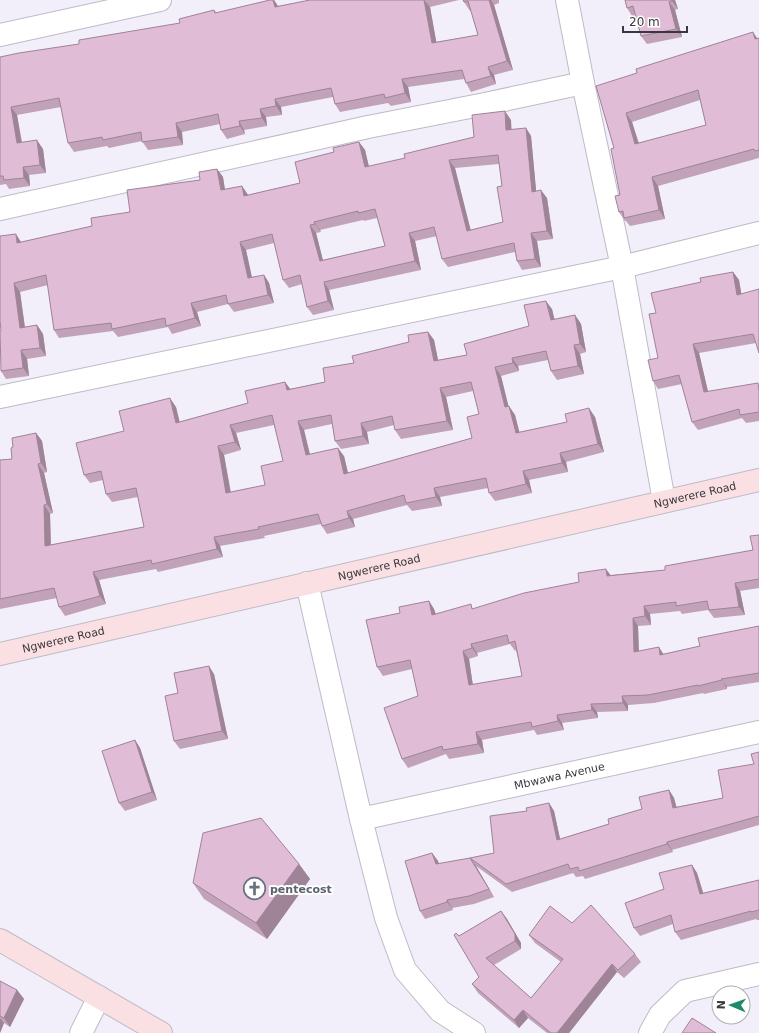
<svg xmlns="http://www.w3.org/2000/svg" width="759" height="1033" viewBox="0 0 759 1033" font-family="'DejaVu Sans',sans-serif">
	<style>
		.lines { fill: none; stroke-linecap: round; stroke-linejoin: round }
		.street-casing { stroke: #bebbc6; stroke-width: 24 }
		.secondary-casing { stroke: #bebbc6; stroke-width: 24 }
		.street { stroke: #fff; stroke-width: 22 }
		.secondary { stroke: #fae0e2; stroke-width: 22 }
		.wall { fill: #c2a2b9; fill-rule: evenodd }
		.shaded-wall { fill: #9e8496 }
		.building { fill: #e1bcd7; stroke: #9e8496; fill-rule: evenodd }
		.labels { text-anchor: middle; stroke-width: 4; stroke-linejoin: round; paint-order: stroke }
		.street-label { font-size: 11px; fill: #3a383d; stroke: #fefefe }
		.worship-label { font-size: 11px; font-weight: bold; fill: #5b616d; stroke: #fefefe; text-anchor: start }
	</style>
	<rect width="100%" height="100%" fill="#f2effa"/>
	<g class="lines">
		<defs>
			<g id="street">
				<polyline points="567,0 583,83 622,267 664,501"/>
				<polyline points="0,35 160,0"/>
				<polyline points="0,209 368,127 485,104 583,83"/>
				<polyline points="0,397 622,267 759,233"/>
				<polyline points="307,583 361,819 386,918 405,970 440,1011 474,1033"/>
				<path id="s1" d="M 361,819 L 759,732"/>
				<polyline points="81,1033 99,997"/>
				<polyline points="650,1033 660,1015 685,991 759,974"/>
			</g>
			<g id="secondary">
				<path id="s2" d="M 0,654 L 759,480"/>
				<polyline points="0,940 161,1033"/>
			</g>
		</defs>
		<use href="#street" class="street-casing"/>
		<use href="#secondary" class="secondary-casing"/>
		<use href="#street" class="street"/>
		<use href="#secondary" class="secondary"/>
	</g>
	<g class="wall">
		<polygon points="270,0 274,0 278,6 310,0 459,0 430,7 436,42 478,35 471,11 470,11 464,2 463,0 499,0 499,3 494,5 513,70 494,75 496,84 471,92 466,83 464,79 408,87 411,102 391,106 388,103 340,112 335,104 333,97 281,107 282,115 266,117 267,126 244,130 245,134 227,139 221,130 220,124 182,132 183,145 148,150 142,141 109,148 107,146 74,152 68,143 61,107 17,115 22,142 43,149 46,173 29,175 30,186 9,189 6,184 0,185 0,57 79,44 180,23 214,10 217,13"/>
		<polygon points="625,0 675,0 678,9 675,10 682,37 647,44 641,36 636,15 632,16 627,8"/>
		<path d="M 753,32 L 757,39 L 759,38 L 759,158 L 658,186 L 665,219 L 630,226 L 626,221 L 625,221 L 619,212 L 620,195 L 614,148 L 637,73 ZM 700,100 L 706,125 L 639,143 L 632,122 Z"/>
		<path d="M 511,120 L 511,130 L 526,128 L 531,136 L 536,191 L 547,198 L 553,239 L 537,241 L 541,267 L 522,270 L 517,261 L 515,252 L 448,267 L 442,259 L 437,236 L 415,241 L 421,270 L 329,290 L 334,310 L 313,315 L 307,307 L 302,284 L 289,288 L 283,280 L 274,243 L 246,250 L 252,278 L 264,275 L 269,283 L 274,303 L 234,312 L 228,304 L 197,312 L 201,326 L 172,334 L 168,327 L 118,337 L 113,331 L 59,338 L 54,330 L 48,285 L 20,292 L 25,327 L 37,325 L 43,334 L 46,356 L 27,359 L 29,376 L 6,379 L 1,371 L 1,330 L 22,242 L 92,226 L 130,212 L 200,180 L 217,169 L 223,177 L 225,189 L 242,186 L 248,195 L 300,183 L 334,152 L 359,142 L 365,150 L 369,167 L 405,158 L 474,137 ZM 499,164 L 502,186 L 503,222 L 470,230 L 455,168 ZM 377,218 L 385,246 L 323,260 L 316,233 L 321,232 L 320,230 L 363,220 L 364,221 Z"/>
		<polygon points="733,272 739,280 741,294 756,343 699,353 708,392 759,385 759,421 746,423 742,418 698,430 692,422 682,384 658,389 653,381 658,358 656,313 701,282"/>
		<path d="M 552,309 L 554,320 L 575,315 L 581,324 L 586,352 L 580,354 L 584,374 L 557,380 L 551,371 L 548,360 L 518,366 L 519,371 L 501,376 L 508,406 L 515,415 L 519,432 L 595,417 L 604,452 L 566,462 L 568,472 L 529,480 L 532,493 L 495,501 L 489,493 L 488,488 L 440,497 L 442,506 L 412,511 L 407,505 L 353,519 L 355,527 L 327,534 L 322,526 L 321,524 L 264,536 L 265,538 L 220,546 L 223,557 L 158,572 L 156,569 L 99,580 L 106,604 L 65,616 L 59,607 L 57,598 L 0,609 L 0,460 L 12,459 L 13,447 L 36,433 L 42,441 L 47,472 L 44,473 L 53,513 L 50,514 L 51,545 L 144,527 L 138,497 L 112,502 L 106,494 L 103,480 L 90,483 L 84,475 L 124,431 L 176,407 L 179,422 L 248,403 L 285,382 L 290,389 L 325,382 L 354,363 L 409,342 L 428,332 L 434,340 L 438,360 L 467,355 L 529,326 ZM 473,391 L 479,414 L 472,438 L 348,473 L 344,456 L 310,454 L 304,430 L 332,424 L 335,441 L 341,449 L 369,444 L 367,432 L 394,425 L 395,430 L 401,439 L 453,430 L 446,397 ZM 274,425 L 283,461 L 265,485 L 231,492 L 224,455 L 241,450 L 236,433 Z"/>
		<path d="M 759,535 L 759,588 L 740,591 L 745,615 L 714,618 L 708,610 L 682,614 L 680,611 L 650,614 L 651,625 L 638,626 L 639,651 L 664,654 L 700,646 L 759,626 L 759,682 L 727,687 L 727,689 L 704,694 L 703,693 L 654,703 L 628,705 L 628,711 L 597,712 L 598,718 L 562,723 L 564,730 L 537,735 L 534,730 L 482,740 L 484,753 L 449,759 L 446,754 L 408,768 L 402,759 L 418,696 L 412,669 L 383,676 L 377,667 L 400,613 L 429,601 L 434,609 L 436,614 L 473,609 L 611,575 L 665,570 L 753,550 ZM 510,644 L 515,651 L 516,650 L 522,676 L 473,685 L 469,659 L 478,656 L 477,653 Z"/>
		<polygon points="214,674 228,739 180,749 174,741 178,693"/>
		<polygon points="135,740 140,748 157,800 125,811 119,803"/>
		<polygon points="759,752 759,825 672,850 673,852 585,879 583,876 576,877 573,873 512,892 476,866 470,858 494,853 527,811 549,803 554,811 560,839 609,824 642,809 669,790 674,798 676,807 723,798 754,764"/>
		<polygon points="432,853 438,861 439,864 470,858 476,866 494,897 474,904 452,908 453,910 425,919 420,911"/>
		<polygon points="299,864 310,879 267,939 204,899 193,883"/>
		<polygon points="692,865 697,873 703,893 759,880 759,920 757,920 756,919 681,940 675,932 673,924 640,936 634,928 664,889"/>
		<polygon points="501,911 507,919 521,943 521,949 494,965 531,998 561,962 535,943 529,935 572,923 635,954 641,962 624,978 617,972 569,1033 547,1033 528,1018 519,1028 478,993 472,984 479,977 459,936"/>
		<polygon points="0,981 17,990 24,999 10,1027 4,1023 0,1033"/>
	</g>
	<g class="shaded-wall">
		<polygon points="273,0 274,0 279,8 275,7"/>
		<polygon points="424,0 430,7 438,51 432,43"/>
		<polygon points="489,0 491,0 494,5 513,70 507,61"/>
		<polygon points="672,0 675,0 678,9 672,1"/>
		<polygon points="669,2 675,10 682,37 676,29"/>
		<polygon points="753,32 759,41 755,39"/>
		<polygon points="488,67 494,75 496,84 491,76"/>
		<polygon points="402,79 408,87 411,102 405,93"/>
		<polygon points="275,99 281,107 282,115 276,106"/>
		<polygon points="11,107 17,115 23,151 17,143"/>
		<polygon points="260,109 266,117 267,126 262,118"/>
		<polygon points="505,111 511,120 512,138 506,130"/>
		<polygon points="626,113 632,122 641,152 635,144"/>
		<polygon points="239,121 244,130 245,134 240,126"/>
		<polygon points="176,123 182,132 183,145 178,137"/>
		<polygon points="526,128 531,136 537,200 532,192"/>
		<polygon points="37,140 43,149 46,173 40,165"/>
		<polygon points="359,142 365,150 371,176 365,167"/>
		<polygon points="449,160 455,168 473,239 467,231"/>
		<polygon points="23,167 29,175 30,186 24,178"/>
		<polygon points="217,169 223,177 226,198 221,190"/>
		<polygon points="652,177 658,186 665,219 659,210"/>
		<polygon points="242,186 248,195 250,204 244,196"/>
		<polygon points="541,190 547,198 553,239 547,231"/>
		<polygon points="314,222 320,230 321,232 315,224"/>
		<polygon points="310,225 316,233 325,269 320,261"/>
		<polygon points="409,233 415,241 421,270 415,261"/>
		<polygon points="531,233 537,241 541,267 535,259"/>
		<polygon points="16,234 21,242 23,252 17,243"/>
		<polygon points="240,242 246,250 254,287 248,278"/>
		<polygon points="733,272 739,280 743,303 737,295"/>
		<polygon points="264,275 269,283 274,303 268,295"/>
		<polygon points="324,282 329,290 334,310 328,301"/>
		<polygon points="14,283 20,292 26,336 20,328"/>
		<polygon points="546,301 552,309 557,329 551,320"/>
		<polygon points="191,303 197,312 201,326 195,318"/>
		<polygon points="575,315 581,324 586,352 580,344"/>
		<polygon points="37,325 43,334 46,356 40,348"/>
		<polygon points="428,332 434,340 440,370 434,361"/>
		<polygon points="693,344 699,353 710,400 704,392"/>
		<polygon points="574,345 580,354 584,374 578,366"/>
		<polygon points="21,350 27,359 29,376 23,368"/>
		<polygon points="512,358 518,366 519,371 513,363"/>
		<polygon points="495,367 501,376 511,416 505,407"/>
		<polygon points="285,382 291,390 287,390"/>
		<polygon points="440,388 446,397 453,430 447,421"/>
		<polygon points="170,398 176,407 182,431 176,423"/>
		<polygon points="509,406 515,415 522,442 516,433"/>
		<polygon points="589,408 595,417 604,452 598,444"/>
		<polygon points="298,421 304,430 312,464 306,455"/>
		<polygon points="361,423 367,432 369,444 363,436"/>
		<polygon points="230,425 236,433 241,450 235,442"/>
		<polygon points="36,433 42,441 47,472 41,463"/>
		<polygon points="218,446 224,455 232,502 226,493"/>
		<polygon points="338,448 344,456 350,482 344,474"/>
		<polygon points="560,453 566,462 568,472 562,463"/>
		<polygon points="38,464 44,473 53,513 47,504"/>
		<polygon points="523,471 529,480 532,493 526,484"/>
		<polygon points="434,488 440,497 442,506 436,497"/>
		<polygon points="44,505 50,514 51,554 45,546"/>
		<polygon points="347,511 353,519 355,527 349,518"/>
		<polygon points="214,537 220,546 223,557 217,549"/>
		<polygon points="606,569 612,577 607,576"/>
		<polygon points="93,572 99,580 106,604 100,596"/>
		<polygon points="735,583 740,591 745,615 739,607"/>
		<polygon points="429,601 434,609 438,624 432,615"/>
		<polygon points="644,606 650,614 651,625 645,616"/>
		<polygon points="633,618 638,626 639,660 634,652"/>
		<polygon points="471,644 477,653 478,656 472,648"/>
		<polygon points="659,647 664,655 660,655"/>
		<polygon points="463,651 469,659 474,694 469,685"/>
		<polygon points="209,666 214,674 228,739 222,731"/>
		<polygon points="721,679 727,687 727,689 722,680"/>
		<polygon points="622,696 628,705 628,711 623,703"/>
		<polygon points="591,704 597,712 598,718 592,710"/>
		<polygon points="557,715 562,723 564,730 558,721"/>
		<polygon points="476,732 482,740 484,753 478,744"/>
		<polygon points="135,740 140,748 157,800 152,792"/>
		<polygon points="669,790 674,798 679,816 673,808"/>
		<polygon points="549,803 554,811 562,848 557,840"/>
		<polygon points="667,842 672,850 673,852 667,844"/>
		<polygon points="432,853 438,861 442,873 436,864"/>
		<polygon points="470,858 476,866 494,897 489,889"/>
		<polygon points="299,864 310,879 267,939 256,923"/>
		<polygon points="692,865 697,873 706,902 700,894"/>
		<polygon points="447,900 452,908 453,910 447,902"/>
		<polygon points="501,911 507,919 521,943 521,949 515,941"/>
		<polygon points="612,964 617,972 569,1033 557,1033"/>
		<polygon points="17,990 24,999 10,1027 4,1018"/>
		<polygon points="523,1010 528,1018 519,1028 514,1020"/>
		<polygon points="0,1018 4,1023 0,1033"/>
	</g>
	<g class="building">
		<polygon points="270,0 273,0 275,7 310,0 424,0 432,43 478,35 468,1 464,2 463,0 489,0 507,61 488,67 491,76 466,83 462,70 402,79 405,93 385,98 384,94 335,104 331,88 275,99 276,106 260,109 262,118 239,121 240,126 221,130 218,114 176,123 178,137 142,142 141,132 103,140 102,137 68,143 59,98 11,107 17,143 37,140 40,165 23,167 24,178 4,180 3,176 0,176 0,57 19,53 79,44 79,40 180,23 179,19 214,10 215,13"/>
		<polygon points="625,0 672,0 672,1 669,2 676,29 641,36 633,6 627,8"/>
		<path d="M 753,32 L 755,39 L 759,38 L 759,150 L 755,151 L 754,149 L 652,177 L 659,210 L 624,218 L 623,211 L 619,212 L 615,196 L 620,195 L 611,149 L 614,148 L 596,86 L 637,73 L 636,69 ZM 698,90 L 706,125 L 635,144 L 626,113 Z"/>
		<path d="M 505,111 L 506,130 L 526,128 L 532,192 L 541,190 L 547,231 L 531,233 L 535,259 L 517,261 L 514,243 L 442,259 L 434,227 L 409,233 L 415,261 L 324,282 L 328,301 L 307,307 L 300,275 L 283,280 L 272,234 L 240,242 L 248,278 L 264,275 L 268,295 L 228,304 L 226,295 L 191,303 L 195,318 L 166,326 L 165,318 L 112,329 L 111,323 L 54,330 L 46,275 L 14,283 L 20,328 L 37,325 L 40,348 L 21,350 L 23,368 L 1,371 L 0,331 L 1,330 L 0,321 L 0,236 L 16,234 L 17,243 L 92,226 L 91,218 L 130,212 L 127,190 L 200,180 L 199,172 L 217,169 L 221,190 L 242,186 L 244,196 L 300,183 L 295,162 L 334,152 L 333,148 L 359,142 L 365,167 L 405,158 L 404,154 L 474,137 L 472,115 ZM 498,155 L 502,186 L 497,187 L 503,222 L 467,231 L 449,160 ZM 375,209 L 385,246 L 320,261 L 310,225 L 315,224 L 314,222 L 358,211 L 358,213 Z"/>
		<polygon points="733,272 737,295 759,289 759,353 753,334 693,344 704,392 758,383 759,391 759,412 740,415 739,409 692,422 679,375 653,381 648,360 658,358 649,314 656,313 651,293 701,282 700,278"/>
		<path d="M 546,301 L 551,320 L 575,315 L 580,344 L 574,345 L 578,366 L 551,371 L 546,351 L 512,358 L 513,363 L 495,367 L 505,407 L 509,406 L 516,433 L 567,422 L 565,414 L 589,408 L 598,444 L 560,453 L 562,463 L 523,471 L 526,484 L 489,493 L 486,478 L 434,488 L 436,497 L 406,503 L 404,495 L 347,511 L 349,518 L 322,526 L 318,514 L 258,527 L 259,529 L 214,537 L 217,549 L 152,564 L 151,560 L 93,572 L 100,596 L 59,607 L 54,588 L 0,599 L 0,460 L 12,459 L 11,448 L 13,447 L 12,438 L 36,433 L 41,463 L 38,464 L 47,504 L 44,505 L 45,546 L 144,527 L 136,488 L 106,494 L 101,471 L 84,475 L 76,443 L 124,431 L 119,411 L 170,398 L 176,423 L 248,403 L 245,391 L 285,382 L 287,390 L 325,382 L 323,368 L 354,363 L 352,356 L 409,342 L 408,335 L 428,332 L 434,361 L 467,355 L 464,344 L 529,326 L 524,305 ZM 471,382 L 479,414 L 467,417 L 472,438 L 344,474 L 338,448 L 306,455 L 298,421 L 331,415 L 335,441 L 363,436 L 361,423 L 392,416 L 395,430 L 447,421 L 440,388 ZM 272,415 L 283,461 L 261,466 L 265,485 L 226,493 L 218,446 L 235,442 L 230,425 Z"/>
		<path d="M 759,535 L 759,579 L 735,583 L 739,607 L 709,610 L 707,601 L 676,606 L 676,602 L 644,606 L 645,616 L 633,618 L 634,652 L 659,647 L 660,655 L 700,646 L 698,638 L 759,626 L 759,673 L 721,679 L 722,680 L 698,686 L 698,685 L 648,695 L 622,696 L 623,703 L 591,704 L 592,710 L 557,715 L 558,721 L 532,727 L 531,722 L 476,732 L 478,744 L 443,750 L 442,746 L 402,759 L 384,708 L 418,696 L 410,660 L 377,667 L 366,620 L 400,613 L 399,607 L 429,601 L 432,615 L 471,604 L 472,609 L 524,593 L 579,582 L 578,573 L 606,569 L 607,576 L 665,570 L 665,566 L 753,550 L 750,536 ZM 507,635 L 509,643 L 515,641 L 522,676 L 469,685 L 463,651 L 472,648 L 471,644 Z"/>
		<polygon points="209,666 222,731 174,741 165,696 178,693 174,673"/>
		<polygon points="135,740 152,792 119,803 102,751"/>
		<polygon points="759,752 759,816 667,842 667,844 579,871 578,867 570,869 568,864 506,884 470,858 494,853 490,816 527,811 526,808 549,803 557,840 609,824 608,819 642,809 639,797 669,790 673,808 723,798 718,770 754,764 751,754"/>
		<polygon points="261,818 299,864 256,923 193,883 203,833"/>
		<polygon points="432,853 436,864 470,858 489,889 469,896 447,900 447,902 420,911 405,861"/>
		<polygon points="692,865 700,894 759,880 759,910 751,912 751,911 675,932 671,915 634,928 625,903 664,889 659,873"/>
		<polygon points="591,905 635,954 618,970 612,964 557,1033 551,1033 523,1010 514,1020 472,984 479,977 454,935 456,933 459,936 501,911 515,934 515,941 486,958 531,998 563,959 529,935 550,906 572,923"/>
		<polygon points="0,981 17,990 4,1018 0,1016"/>
		<polygon points="692,1018 716,1033 682,1033"/>
	</g>
	<defs>
		<symbol id="church-ring" viewBox="-11 -11 22 22"><circle r="9.5" fill="#fefefe" stroke="#6b7280" stroke-width="1.5"/><path d="M-1.2-6h2.4v3.5h3.3v2.4h-3.3V6h-2.4V-.1h-3.3v-2.4h3.3Z" fill="#6b7280"/></symbol>
	</defs>
	<g fill-rule="evenodd">
		<use href="#church-ring" x="242" y="876" width="25" height="25"/>
	</g>
	<g class="labels">
		<g class="street-label">
			<text dy="4" stroke="none"><textPath href="#s2" startOffset="713">Ngwerere Road</textPath></text>
			<text dy="4" stroke="none"><textPath href="#s2" startOffset="389">Ngwerere Road</textPath></text>
			<text dy="4" stroke="none"><textPath href="#s2" startOffset="65">Ngwerere Road</textPath></text>
			<text dy="4" stroke="none"><textPath href="#s1" startOffset="203">Mbwawa Avenue</textPath></text>
		</g>
		<g class="worship-label">
			<text x="270" y="893">pentecost</text>
		</g>
	</g>
	<g transform="translate(731 1005) rotate(272)"><circle r="19" fill="#fefefe" stroke="#b0afb1"/>
	<path d="M0-3L7 15L0 10L-7 15Z" fill="#1d8b6a"/>
	<text y="-6" font-size="11" font-weight="bold" text-anchor="middle" fill="#3a383d">N</text>
	</g>
	<path d="M623 26v6h64v-6" fill="none" stroke="#3a383d" stroke-width="2"/>
	<text x="629" y="26" font-size="12" fill="#3a383d" stroke="#fefefe" stroke-width="3" paint-order="stroke">20 m</text>
</svg>
